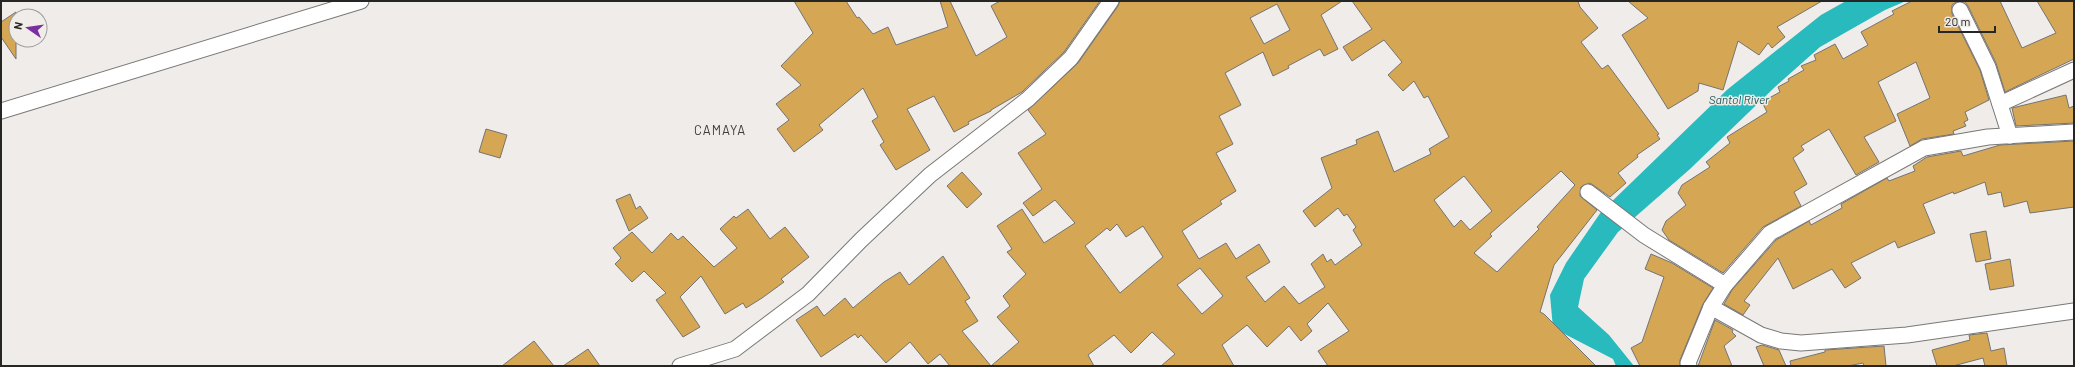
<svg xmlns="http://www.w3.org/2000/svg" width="2075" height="367" viewBox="0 0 2075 367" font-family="Barlow,sans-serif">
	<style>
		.water { fill: #28babc }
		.building { fill: #d5a754; stroke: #757370; fill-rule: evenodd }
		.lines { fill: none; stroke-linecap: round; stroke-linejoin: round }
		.street-casing { stroke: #7a7875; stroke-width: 17 }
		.street { stroke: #fff; stroke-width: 15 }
		.labels { text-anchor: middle; stroke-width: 3; stroke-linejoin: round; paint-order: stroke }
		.water-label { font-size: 12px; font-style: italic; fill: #225a5a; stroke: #efece9 }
		.quarter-label { font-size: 13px; letter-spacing: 1px; fill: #3f3d3a; stroke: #efece9 }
	</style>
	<rect width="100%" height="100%" fill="#efece9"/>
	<polygon class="water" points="1846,1 1906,1 1885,10 1820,47 1776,86 1690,169 1618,232 1584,279 1578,307 1609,335 1634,366 1616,366 1613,359 1553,328 1550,295 1566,263 1601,212 1728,89 1821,15"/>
	<g class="building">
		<polygon points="794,1 846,1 857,18 859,17 873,34 888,27 896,45 948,27 940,1 950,1 976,56 1007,37 991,6 1000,1 1100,1 1064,52 1022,92 991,110 991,111 968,122 969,124 954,132 934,96 907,109 930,150 896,170 880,145 884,142 872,121 878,117 863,88 819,125 823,130 794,152 777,129 789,120 776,104 801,85 781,66 813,33"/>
		<path d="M 1120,1 L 1342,1 L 1321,15 L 1338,49 L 1324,56 L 1320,49 L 1288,66 L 1289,68 L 1273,76 L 1263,52 L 1225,73 L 1241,105 L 1219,116 L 1233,144 L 1216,153 L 1236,191 L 1220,201 L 1222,204 L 1182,231 L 1199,259 L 1226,243 L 1236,259 L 1259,244 L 1270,262 L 1246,277 L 1265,302 L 1284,286 L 1299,304 L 1325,287 L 1311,264 L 1323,254 L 1327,262 L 1331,259 L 1335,265 L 1362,245 L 1353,230 L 1356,227 L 1347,214 L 1344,216 L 1338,208 L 1315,227 L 1303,211 L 1332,188 L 1321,158 L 1357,144 L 1356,140 L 1378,131 L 1394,172 L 1431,154 L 1429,149 L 1449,137 L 1428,96 L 1424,98 L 1414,81 L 1403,91 L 1388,75 L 1402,62 L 1384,40 L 1352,61 L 1343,47 L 1372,29 L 1352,1 L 1578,1 L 1580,7 L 1598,28 L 1581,42 L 1602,69 L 1608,65 L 1659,134 L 1657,135 L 1660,139 L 1637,155 L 1638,157 L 1618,173 L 1626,183 L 1610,197 L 1590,183 L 1581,187 L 1580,196 L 1597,210 L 1554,265 L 1540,312 L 1544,314 L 1596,366 L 1328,366 L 1318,351 L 1349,331 L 1328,303 L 1307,324 L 1312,331 L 1301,341 L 1289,326 L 1267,347 L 1247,325 L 1222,345 L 1234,366 L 1161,366 L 1175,354 L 1152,332 L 1131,353 L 1114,335 L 1088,355 L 1094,366 L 950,366 L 940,354 L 928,364 L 910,342 L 886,363 L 861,335 L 858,338 L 855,334 L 821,357 L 796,320 L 817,306 L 824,316 L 845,298 L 853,308 L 884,282 L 900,272 L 909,285 L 943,256 L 970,298 L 965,301 L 978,321 L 962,331 L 991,366 L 1019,342 L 997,317 L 1010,306 L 1003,296 L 1026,274 L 1007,252 L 1012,249 L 997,226 L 1022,209 L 1044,243 L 1075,223 L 1055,200 L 1033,216 L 1023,203 L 1042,189 L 1018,153 L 1046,134 L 1028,110 L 1078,63 L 1118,6 ZM 1277,4 L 1290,30 L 1264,44 L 1250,18 ZM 1561,171 L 1575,185 L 1537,227 L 1539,229 L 1497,272 L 1474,253 L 1492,236 L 1490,234 ZM 1464,176 L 1492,211 L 1470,230 L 1461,220 L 1454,227 L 1434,200 ZM 1117,224 L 1126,237 L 1143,226 L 1163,257 L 1120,293 L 1085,246 L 1107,228 L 1110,231 ZM 1200,268 L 1223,296 L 1202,314 L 1177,285 Z"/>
		<polygon points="1628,1 1822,1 1777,27 1785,37 1772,48 1768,43 1759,55 1738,41 1723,90 1699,83 1698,91 1668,109 1622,35 1648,18"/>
		<polygon points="1912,1 2000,1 2022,48 2056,33 2037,1 2074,1 2074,59 2005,92 1996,63 1968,6 1965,2 1956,2 1952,5 1952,14 1980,70 1989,100 1965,112 1968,120 1964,122 1966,126 1953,131 1954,134 1922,139 1910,146 1897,114 1930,98 1916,62 1878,82 1896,121 1864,137 1879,162 1856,175 1829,129 1801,146 1804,150 1793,158 1807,184 1794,192 1801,206 1763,227 1723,273 1669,240 1662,230 1666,221 1686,205 1678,193 1682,185 1710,167 1706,162 1730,143 1727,137 1767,112 1762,102 1780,92 1778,87 1789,81 1788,79 1804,70 1801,66 1816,60 1814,55 1835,44 1843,59 1868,45 1861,32 1894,14 1892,11"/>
		<polygon points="16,12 16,59 1,37 1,22"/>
		<polygon points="2066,95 2069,108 2074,106 2074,123 2016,126 2012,108"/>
		<polygon points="486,129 507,135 500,158 479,152"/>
		<polygon points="2074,141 2074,207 2030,213 2027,201 2004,207 2001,192 1988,195 1985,182 1954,194 1953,192 1923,204 1935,233 1898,248 1895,241 1851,263 1861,278 1845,288 1832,269 1793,289 1778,258 1744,301 1750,305 1743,315 1724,304 1732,290 1776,240 1809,221 1811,225 1842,208 1841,204 1887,178 1889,181 1915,171 1913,166 1927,157 1961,151 1963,156 2000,145"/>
		<polygon points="962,172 982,194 967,208 947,186"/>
		<polygon points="630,194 636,209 640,206 648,218 629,231 616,200"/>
		<polygon points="748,209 770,239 785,227 809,257 781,279 784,282 762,298 746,308 743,303 725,314 701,276 680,297 700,327 683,337 656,300 666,293 644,271 632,282 615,264 621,258 613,248 632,232 652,253 671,233 678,240 683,236 714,267 737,248 720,229 734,216 736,218"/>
		<polygon points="1986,231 1991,259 1976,262 1970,234"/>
		<polygon points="1651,254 1672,263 1713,288 1703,304 1680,360 1680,366 1640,366 1631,348 1642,342 1664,277 1645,269"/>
		<polygon points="2010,259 2014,286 1990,290 1985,264"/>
		<polygon points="1715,320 1733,330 1732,332 1736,336 1724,346 1732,366 1698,366"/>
		<polygon points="1987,333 1991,351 2004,348 2007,366 1985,366 1983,358 1953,366 1937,366 1932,350 1970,340 1969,335"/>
		<polygon points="534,341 554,366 502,366"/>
		<polygon points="1762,345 1779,350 1786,366 1764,366 1756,347"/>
		<polygon points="1884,346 1886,366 1864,366 1863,363 1848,366 1791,366 1790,361 1825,352 1825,350"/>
		<polygon points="588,349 600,366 563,366"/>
	</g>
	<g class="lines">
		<defs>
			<g id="street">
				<polyline points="1960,10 1988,67 2010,136"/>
				<polyline points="2000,104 2074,70"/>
				<polyline points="1,111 361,1"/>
				<polyline points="1588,192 1644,235 1725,285"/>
				<polyline points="1711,307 1761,335 1781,341 1801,343 1907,335 2074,311"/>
				<polyline points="680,366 735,349 808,294 861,240 930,175 1028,99 1071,58 1111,1"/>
				<polyline points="1689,366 1688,363 1711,307 1725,285 1770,233 1924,148 1988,137 2074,132"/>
			</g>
		</defs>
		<use href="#street" class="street-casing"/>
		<use href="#street" class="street"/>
	</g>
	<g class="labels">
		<g class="water-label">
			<text x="1739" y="104">Santol River</text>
		</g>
		<g class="quarter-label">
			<text x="720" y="135">CAMAYA</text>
		</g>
	</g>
	<rect width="2075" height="367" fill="none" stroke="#262624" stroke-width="4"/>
	<g transform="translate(28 28) rotate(283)"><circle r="19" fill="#efece9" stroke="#9f9d9a"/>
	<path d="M0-3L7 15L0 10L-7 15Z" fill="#7b2ea0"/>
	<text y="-6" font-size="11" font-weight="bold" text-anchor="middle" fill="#262624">N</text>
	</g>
	<path d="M1939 26v6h56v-6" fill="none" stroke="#262624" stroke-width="2"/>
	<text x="1945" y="26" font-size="12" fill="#262624" stroke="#efece9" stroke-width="3" paint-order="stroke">20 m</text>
</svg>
